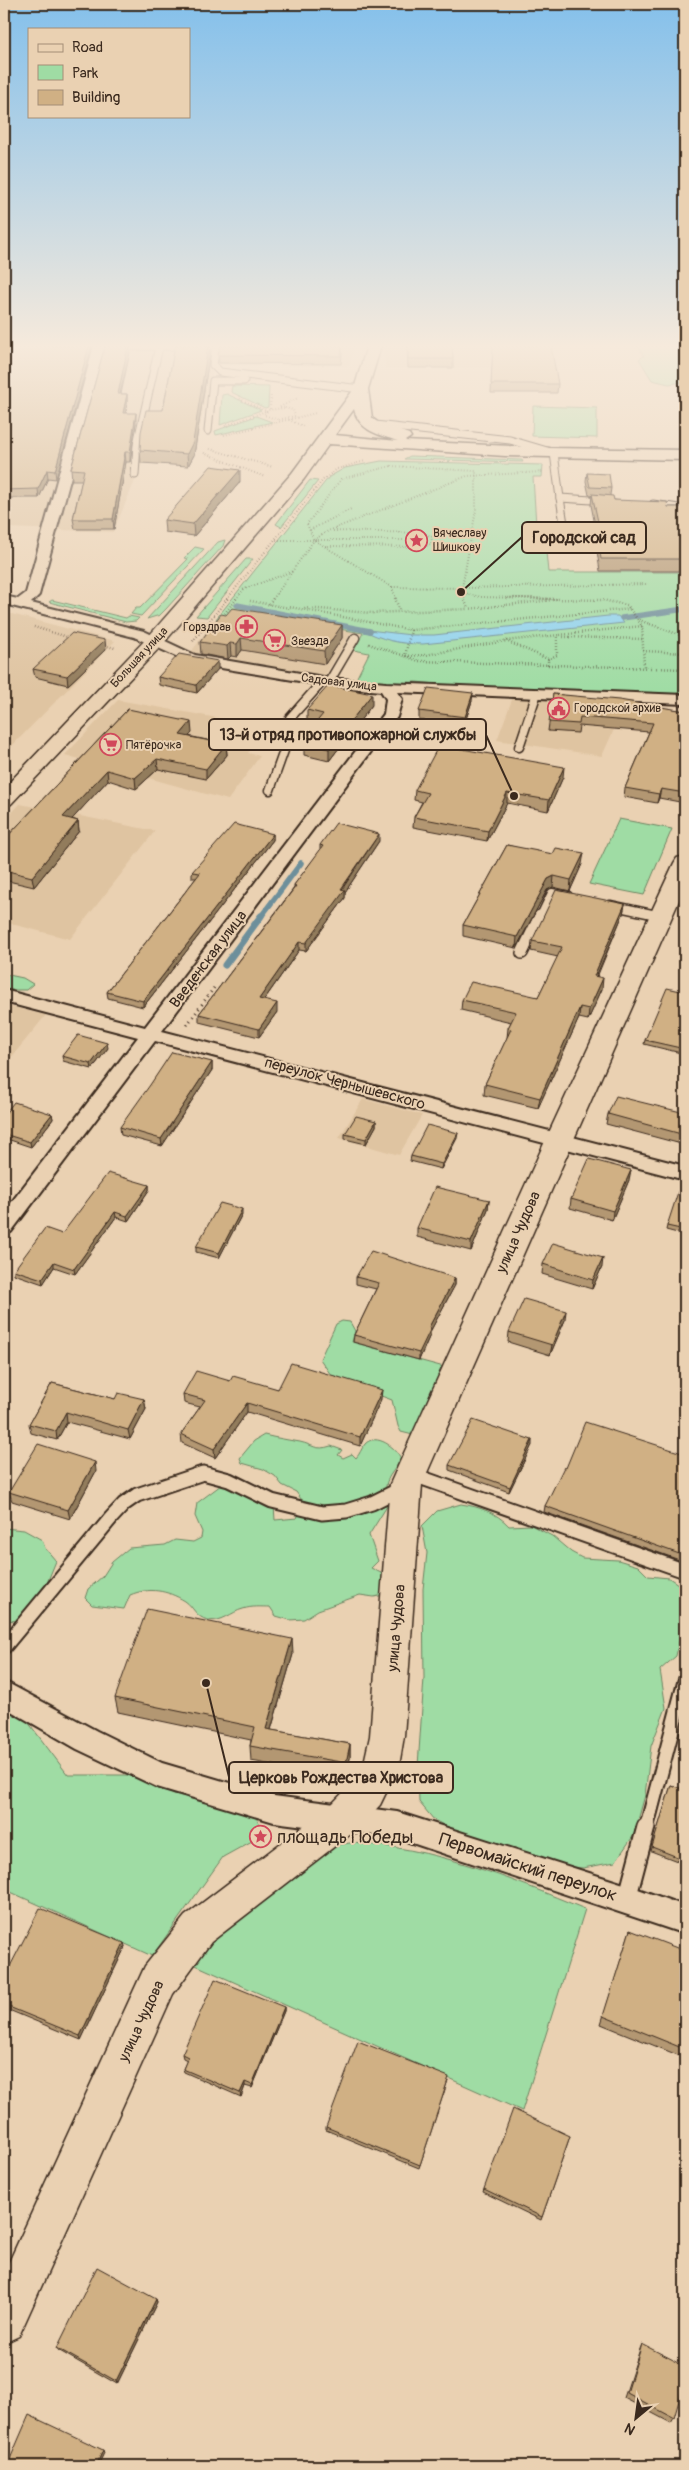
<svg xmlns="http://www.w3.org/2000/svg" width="689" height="2470" viewBox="0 0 689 2470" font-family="Pangolin,sans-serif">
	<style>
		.built { fill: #dfc4a1 }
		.green { fill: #9fdca4; stroke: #6d8361 }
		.water { fill: #8ed3ef; stroke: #6d8f9b }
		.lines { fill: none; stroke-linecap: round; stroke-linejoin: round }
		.stream-far1 { stroke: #6d8f9b; stroke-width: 5.5 }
		.stream { stroke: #6d8f9b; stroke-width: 7 }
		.lane-far4-casing { stroke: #3b2a1e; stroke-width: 9 }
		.lane-far3-casing { stroke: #3b2a1e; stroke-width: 11 }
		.lane-far2-casing { stroke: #3b2a1e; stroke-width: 14 }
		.lane-far1-casing { stroke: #3b2a1e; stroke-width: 17 }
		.lane-casing { stroke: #3b2a1e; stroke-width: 21 }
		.street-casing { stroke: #3b2a1e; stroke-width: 4 }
		.secondary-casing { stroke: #3b2a1e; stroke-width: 3 }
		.primary-casing { stroke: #3b2a1e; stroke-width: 3 }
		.path-far2 { stroke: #3b2a1e; stroke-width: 2; stroke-dasharray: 0.5 2.5; stroke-linecap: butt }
		.path-far1 { stroke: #3b2a1e; stroke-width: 2.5; stroke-dasharray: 0.5 2.5; stroke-linecap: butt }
		.path { stroke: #3b2a1e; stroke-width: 3; stroke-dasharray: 1 4; stroke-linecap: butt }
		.lane-far4 { stroke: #ead1b2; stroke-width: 7 }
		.lane-far3 { stroke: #ead1b2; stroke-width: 8 }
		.lane-far2 { stroke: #ead1b2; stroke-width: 11 }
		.lane-far1 { stroke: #ead1b2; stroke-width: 13 }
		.lane { stroke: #ead1b2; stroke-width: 17 }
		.street { fill: #ead1b2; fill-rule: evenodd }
		.secondary { fill: #ead1b2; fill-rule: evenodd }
		.primary { fill: #ead1b2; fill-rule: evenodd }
		.wall { fill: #b39772; stroke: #3b2a1e }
		.shaded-wall { fill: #927b5c; stroke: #3b2a1e }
		.building { fill: #d0b084; stroke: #3b2a1e }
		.labels { text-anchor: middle; stroke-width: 4; stroke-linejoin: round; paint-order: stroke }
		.far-poi-label { font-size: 12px; fill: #3b2a1e; stroke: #ead1b2; text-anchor: start }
		.far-street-label { font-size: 12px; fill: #3b2a1e; stroke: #ead1b2 }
		.street-label { font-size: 15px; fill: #3b2a1e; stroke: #ead1b2 }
		.near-poi-label { font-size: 18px; fill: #3b2a1e; stroke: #ead1b2; text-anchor: start }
		.near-street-label { font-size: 18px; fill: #3b2a1e; stroke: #ead1b2 }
		.leader { fill: none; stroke: #3b2a1e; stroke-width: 2 }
		.callout-dot { fill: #3b2a1e; stroke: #ead1b2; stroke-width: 2 }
		.callout { fill: #ead1b2; stroke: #3b2a1e; stroke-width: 2 }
		.callout-label { font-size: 16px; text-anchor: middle; font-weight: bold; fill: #3b2a1e }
	</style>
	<rect width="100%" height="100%" fill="#ead1b2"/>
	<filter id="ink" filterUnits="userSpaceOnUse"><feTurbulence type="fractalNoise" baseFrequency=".02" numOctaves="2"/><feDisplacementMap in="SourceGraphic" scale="10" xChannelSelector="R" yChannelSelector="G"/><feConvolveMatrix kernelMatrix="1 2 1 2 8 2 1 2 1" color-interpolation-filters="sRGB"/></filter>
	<g filter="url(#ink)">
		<g class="built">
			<polygon points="4,346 354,346 349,366 214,365 195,450 150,446 113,532 8,528 14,509 4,509"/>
			<polygon points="384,346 495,346 498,368 385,368"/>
			<polygon points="4,612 115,641 4,754"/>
			<polygon points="235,612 352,631 324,677 189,655 215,619 223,620"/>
			<polygon points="513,697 626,703 602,756 497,740"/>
			<polygon points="118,700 262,726 265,731 248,753 260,756 228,800 65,755"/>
			<polygon points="20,804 155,831 70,939 4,922 4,821"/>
			<polygon points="4,1005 46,1015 10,1059 4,1060"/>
			<polygon points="363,1099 422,1115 399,1155 339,1138"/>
		</g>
		<g class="green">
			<polygon points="638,346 685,346 685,385 684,382 669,384 652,380 639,359 644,356"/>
			<polygon points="232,386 269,387 268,407 265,408 231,392"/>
			<polygon points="227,394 261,410 220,425 222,395"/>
			<polygon points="533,406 597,408 597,438 532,436"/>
			<polygon points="256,416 272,422 216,435 215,431"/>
			<polygon points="410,456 522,460 523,462 404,459"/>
			<polygon points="381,461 543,465 542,477 533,477 537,541 545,542 548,572 685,572 685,696 468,687 416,682 391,683 356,679 369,653 354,650 363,633 235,612 223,620 216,619 329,477 345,468"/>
			<polygon points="310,480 318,481 281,527 276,524"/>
			<polygon points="225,540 223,546 166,609 160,615 147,619 218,542"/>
			<polygon points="195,547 204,549 141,616 131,614 136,608 140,608 188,559 184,558"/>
			<polygon points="246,559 253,559 207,617 196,616"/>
			<polygon points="52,600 126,618 129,616 139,618 136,621 126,622 49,602"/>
			<polygon points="619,819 672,829 644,895 589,884"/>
			<polygon points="4,974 23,978 33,984 26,990 4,990"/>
			<polygon points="342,1321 350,1322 355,1331 352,1342 444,1367 417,1436 401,1432 398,1426 392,1400 333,1378 320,1359 336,1324"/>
			<path d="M 264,1435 C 276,1438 288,1440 300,1442 C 314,1445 315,1451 331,1446 L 342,1450 L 338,1455 L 343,1458 L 352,1454 L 356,1458 C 360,1454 361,1449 365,1444 C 376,1432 397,1448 401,1459 C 390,1478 381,1480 389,1503 L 369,1535 L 378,1561 L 371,1568 L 381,1573 L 389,1585 L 384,1595 L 374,1597 L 360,1595 L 318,1610 L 304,1619 L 290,1620 L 276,1616 L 270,1607 C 261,1607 252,1606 243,1609 C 231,1612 222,1623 208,1620 C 195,1617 194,1607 185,1601 C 167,1590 149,1587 130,1595 L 124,1609 L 92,1605 L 85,1598 L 88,1589 L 103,1576 L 112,1562 L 129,1548 L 165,1545 L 175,1540 L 193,1542 L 201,1538 L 202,1532 L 195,1516 L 197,1503 L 221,1485 L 233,1486 L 274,1506 L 275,1520 L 297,1518 L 304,1503 L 296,1492 L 282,1485 L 275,1476 L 263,1469 L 242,1463 L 240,1458 L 254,1441 Z"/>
			<path d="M 461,1504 C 480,1507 496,1512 509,1526 L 531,1525 L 552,1536 L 571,1552 L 582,1558 L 618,1560 L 638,1566 L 648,1576 L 669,1578 L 681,1586 L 685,1605 L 685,1632 L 679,1641 L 676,1656 L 660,1670 L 666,1708 L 651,1746 L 645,1795 L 634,1835 L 615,1862 L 583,1868 L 551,1865 L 468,1838 L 434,1820 L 419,1802 L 418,1766 L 424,1678 L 423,1589 L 427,1553 L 422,1526 L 437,1511 Z"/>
			<polygon points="4,1528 24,1530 42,1540 45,1548 56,1561 47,1583 17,1621 4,1620"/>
			<polygon points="4,1706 28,1722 68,1775 136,1775 174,1794 249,1813 257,1819 261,1827 252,1841 223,1857 152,1956 4,1889"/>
			<path d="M 350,1843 C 432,1846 509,1878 585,1909 L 522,2111 L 189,1962 L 219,1930 L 328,1846 Z"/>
		</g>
		<path class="water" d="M 608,616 L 618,616 L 624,623 L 423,644 C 397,644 384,640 360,629 L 411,635 L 434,635 Z"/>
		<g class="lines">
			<g class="stream-far1">
				<polyline points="237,605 370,631"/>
				<polyline points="622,618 685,609"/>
				<polyline points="260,918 301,863"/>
			</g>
			<polyline class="stream" points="225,965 261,916"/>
			<defs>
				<g id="lane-far4">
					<polyline points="234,346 216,346 213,365 220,372 361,389"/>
					<polyline points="115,347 189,346"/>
					<polyline points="375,425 510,440 554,453 560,498 607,501"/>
					<polyline points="208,431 213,381 244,381"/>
					<polyline points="135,475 137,444 159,347"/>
					<polyline points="560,498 565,530 576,537 576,545"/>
					<polyline points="653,504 685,509"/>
				</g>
				<g id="lane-far3">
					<polyline points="329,682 355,638"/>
					<polyline points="519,747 537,693"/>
					<polyline points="270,790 291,731 290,718 323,681"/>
					<polyline points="610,905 661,916"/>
					<polyline points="540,918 552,893 568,896"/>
				</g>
				<polyline id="lane-far2" points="522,953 540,916"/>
				<g id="lane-far1">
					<polyline points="411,1474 685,1571"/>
					<polyline points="4,1647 111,1518 124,1504 137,1495 203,1473 229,1480 272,1501 322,1513 346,1511 372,1503 402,1488"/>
					<polyline points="646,1829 685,1681"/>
				</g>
				<polyline id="lane" points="627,1899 646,1827"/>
				<g id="street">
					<polygon points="94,346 106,346 39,595 31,603 144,631 195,655 329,678 386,683 685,695 685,704 397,692 402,699 397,717 162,1031 685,1166 685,1180 155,1041 11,1232 4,1235 4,1212 138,1037 4,1002 4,990 145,1027 384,714 386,699 381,691 329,686 191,663 134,637 4,604 4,596 18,599 26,593"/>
					<polygon points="4,1681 97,1731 162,1763 274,1796 397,1812 627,1885 685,1906 685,1934 397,1838 274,1822 157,1787 77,1749 4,1707"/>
				</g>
				<polygon id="secondary" points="685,856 685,887 422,1484 404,1736 399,1766 380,1805 357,1829 211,1942 173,1994 19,2336 4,2343 4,2273 145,1966 185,1916 331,1805 354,1781 364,1763 370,1736 390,1484 546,1139 674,863 677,858"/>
				<path id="primary" d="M 367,346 L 381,346 L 368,389 L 372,418 L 380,424 L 409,434 L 411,437 L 405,441 L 550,448 L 685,450 L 685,460 L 505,456 L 329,444 L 304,479 L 162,645 L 11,804 L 4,806 L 4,788 L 148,637 L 292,473 L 354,389 ZM 354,409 C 359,431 379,435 398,441 L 335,435 Z"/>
			</defs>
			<use href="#lane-far4" class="lane-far4-casing"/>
			<use href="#lane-far3" class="lane-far3-casing"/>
			<use href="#lane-far2" class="lane-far2-casing"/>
			<use href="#lane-far1" class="lane-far1-casing"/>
			<use href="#lane" class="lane-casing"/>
			<use href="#street" class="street-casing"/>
			<use href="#secondary" class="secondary-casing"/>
			<use href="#primary" class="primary-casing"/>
			<g class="path-far2">
				<polyline points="280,407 298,398"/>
				<polygon points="285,408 293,410 295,416 278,420 264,415 268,410"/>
				<polyline points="270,409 271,394"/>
				<polyline points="289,420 305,427"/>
				<polyline points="225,426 266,411 238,398"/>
				<polyline points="224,435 316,413"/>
				<polyline points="210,449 273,467"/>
				<polyline points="204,453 265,477"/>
				<polygon points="391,466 476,471 476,510 462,588 392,587 314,540 307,524 341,479"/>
				<polyline points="310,530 351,509"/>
				<polyline points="276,540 403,540"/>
				<polyline points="325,546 423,547 431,544 432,537 424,533 331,531"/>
				<polyline points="392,587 396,599"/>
				<polyline points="462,588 648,584"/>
				<polyline points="462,588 463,593 481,597 558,599"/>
				<polyline points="463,594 465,599"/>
				<polyline points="227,599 323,480 337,469 365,461"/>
				<polyline points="236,599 244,589 293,571"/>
				<polyline points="273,599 314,540 328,531 467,476 542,472"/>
			</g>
			<g class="path-far1">
				<polyline points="395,598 400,612"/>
				<polyline points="464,598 468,609 553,600"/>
				<polyline points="507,598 602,600 627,605 642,626 644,668"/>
				<polyline points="250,601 290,608"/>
				<polyline points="269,604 273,598"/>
				<polyline points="290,607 411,630 630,609"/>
				<polyline points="304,608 372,613 468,609"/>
				<polyline points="221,618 237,598"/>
				<polyline points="639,620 685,637"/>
				<polyline points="34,627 71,638"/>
				<polyline points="411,630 405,656 419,661 685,669"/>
				<polyline points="563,637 643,639"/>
				<polyline points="193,641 228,598"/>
				<polyline points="506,641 548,659"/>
				<polyline points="369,644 405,656 425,655 505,641 642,626"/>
				<polyline points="102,645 115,648"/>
				<polyline points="643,651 685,653"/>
				<polyline points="548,665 548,659 557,655 557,637"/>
			</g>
			<polyline class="path" points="187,1025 216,985"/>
			<use href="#lane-far4" class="lane-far4"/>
			<use href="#lane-far3" class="lane-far3"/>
			<use href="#lane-far2" class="lane-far2"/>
			<use href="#lane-far1" class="lane-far1"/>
			<use href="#lane" class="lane"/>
			<use href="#street" class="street"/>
			<use href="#secondary" class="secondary"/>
			<use href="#primary" class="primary"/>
		</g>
		<g class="wall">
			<polygon points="4,346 92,346 56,479 48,478 39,498 4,498"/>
			<polygon points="105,346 130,346 130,352 121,394 127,394 127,403 126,413 136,423 130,462 126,462 114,529 75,529 73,519 82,480 72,480 71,469"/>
			<polygon points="175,346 209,346 210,351 194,455 188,466 141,463 140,450 163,410"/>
			<polygon points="343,346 341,364 219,363 218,355"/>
			<polygon points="407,346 452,346 453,359 453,368 408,368"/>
			<polygon points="493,346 558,384 557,393 491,393"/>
			<polygon points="587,473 611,488 610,495 614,500 668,507 685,507 685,571 600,571 597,551 598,540 591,505 592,495 589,495 586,481"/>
			<polygon points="240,482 194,536 165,532 164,520"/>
			<polygon points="226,615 342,625 342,638 325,664 242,650 237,657 231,656 228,659 201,654 200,642"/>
			<polygon points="106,649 68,685 35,677 33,669"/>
			<polygon points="218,669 197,693 159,685 158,677"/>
			<polygon points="553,694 685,711 685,803 659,798 657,803 624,797 625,788 649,732 579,726 578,733 548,731"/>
			<polygon points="472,701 464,725 419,720 419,711"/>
			<polygon points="372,705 329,761 304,755 304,743 311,735 310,730 315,724 307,722 307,710"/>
			<polygon points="128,709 192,733 188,736 226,744 227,755 206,779 158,769 136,789 108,780 72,819 78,821 79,831 34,887 4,880 4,840"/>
			<polygon points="563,777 548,811 507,803 487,841 413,827 414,817 422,802 414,800 415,790"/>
			<polygon points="273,834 273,840 143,1007 108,998 107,992 196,878 192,878 192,872"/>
			<polygon points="379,841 345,892 345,898 306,951 299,950 264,1000 277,1012 259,1037 199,1022 199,1014 294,888 294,885 320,851 320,845"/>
			<polygon points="507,845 582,864 570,891 553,887 547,890 516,948 463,936 463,925"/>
			<polygon points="625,904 623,914 597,977 602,989 588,1020 579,1018 538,1108 484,1095 485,1084 507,1038 508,1028 511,1022 461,1010 462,1000 538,997 558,957 531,951 532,941"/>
			<polygon points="685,992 685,1054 644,1044 645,1040"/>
			<polygon points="108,1048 92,1069 63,1061 62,1056"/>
			<polygon points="212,1062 212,1070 162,1146 121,1135 120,1127"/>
			<polygon points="685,1113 685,1145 606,1124 608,1114"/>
			<polygon points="52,1114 53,1119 31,1147 4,1138 4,1115"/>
			<polygon points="376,1121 376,1126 366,1144 345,1139 345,1134"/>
			<polygon points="457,1138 441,1169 410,1161 411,1156"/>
			<polygon points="629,1180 612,1220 570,1208 571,1199"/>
			<polygon points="149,1185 149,1190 128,1221 116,1217 75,1274 54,1267 43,1284 14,1274 14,1270 62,1234"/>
			<polygon points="685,1191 685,1235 666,1230 667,1226"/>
			<polygon points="489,1200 488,1209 471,1251 417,1237 417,1228"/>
			<polygon points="242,1214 219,1258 196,1252 196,1247"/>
			<polygon points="543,1264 602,1267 592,1289 542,1274"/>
			<polygon points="356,1277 455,1278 455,1285 431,1330 430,1335 419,1360 353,1342 354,1335 376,1289 356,1284"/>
			<polygon points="565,1320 550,1355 508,1342 509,1332"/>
			<polygon points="230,1381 278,1389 381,1399 360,1446 247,1412 215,1458 182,1443 181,1434 200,1407 184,1403 183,1394"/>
			<polygon points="52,1383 115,1399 144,1399 146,1409 130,1439 67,1422 57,1440 31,1433 29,1424"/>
			<polygon points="532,1445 509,1492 449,1470 449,1465"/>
			<polygon points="685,1454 685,1562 544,1512 545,1506 566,1468"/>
			<polygon points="96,1471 70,1519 12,1501 9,1492"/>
			<polygon points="293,1654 271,1730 350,1744 350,1758 346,1778 251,1761 250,1746 251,1740 118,1712 115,1698"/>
			<polygon points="671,1785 685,1790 685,1864 651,1851"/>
			<polygon points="630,1930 682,2048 680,2056 601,2024"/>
			<polygon points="124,1943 125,1947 81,2040 4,2008 4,1978"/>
			<polygon points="284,2007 284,2011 252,2088 245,2086 241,2097 184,2072 183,2069 187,2060 183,2058 182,2054"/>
			<polygon points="448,2080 419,2168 326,2130 326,2127"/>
			<polygon points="570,2136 541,2220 483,2192 484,2189"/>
			<polygon points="156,2299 157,2302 117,2384 58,2350 57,2348"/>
			<polygon points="642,2344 674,2418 671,2423 624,2398 640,2349"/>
		</g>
		<g class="shaded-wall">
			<polygon points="89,346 92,346 56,479 55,471"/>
			<polygon points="128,346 130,346 130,352 118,403 118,394"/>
			<polygon points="208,346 209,346 210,351 194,455 188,466 187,454"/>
			<polygon points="127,394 127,403 124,423 123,413"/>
			<polygon points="136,413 136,423 130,462 130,452"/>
			<polygon points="125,452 126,462 114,529 113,519"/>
			<polygon points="47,470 48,478 39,498 38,489"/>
			<polygon points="240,470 240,482 194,536 193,524"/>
			<polygon points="342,625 342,638 325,664 324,651"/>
			<polygon points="241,638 242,650 237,657 237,644"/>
			<polygon points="105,640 106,649 68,685 67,676"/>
			<polygon points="230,643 231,656 228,659 227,646"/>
			<polygon points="218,661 218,669 197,693 196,685"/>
			<polygon points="473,693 472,701 464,725 465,717"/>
			<polygon points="372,694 372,705 329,761 329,749"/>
			<polygon points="191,722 192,733 181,745 180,735"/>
			<polygon points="226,744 227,755 206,779 206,769"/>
			<polygon points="157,759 158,769 136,789 135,778"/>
			<polygon points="564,767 563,777 548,811 549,800"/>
			<polygon points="107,770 108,780 64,828 63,817"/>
			<polygon points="661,789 659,798 657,803 659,794"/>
			<polygon points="507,793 507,803 487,841 488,831"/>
			<polygon points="78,821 79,831 34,887 32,877"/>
			<polygon points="273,834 273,840 143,1007 143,1001"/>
			<polygon points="379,834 379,841 345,892 345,898 306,951 306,943"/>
			<polygon points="584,853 582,864 570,891 571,880"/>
			<polygon points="554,876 553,887 547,890 516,948 517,937 548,879"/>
			<polygon points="625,904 623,914 592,986 594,976"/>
			<polygon points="299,942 299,950 259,1007 259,999"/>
			<polygon points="603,978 602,989 588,1020 589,1009"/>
			<polygon points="277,1003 277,1012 259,1037 259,1029"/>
			<polygon points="580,1007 579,1018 538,1108 540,1098"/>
			<polygon points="107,1043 108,1048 92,1069 91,1064"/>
			<polygon points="212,1062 212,1070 162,1146 161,1139"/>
			<polygon points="52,1114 53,1119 31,1147 30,1142"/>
			<polygon points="376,1121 376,1126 366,1144 366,1139"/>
			<polygon points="458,1133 457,1138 441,1169 442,1164"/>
			<polygon points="631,1170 629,1180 612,1220 613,1211"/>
			<polygon points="149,1185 149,1190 128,1221 127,1216"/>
			<polygon points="489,1200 488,1209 471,1251 471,1242"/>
			<polygon points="242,1209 242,1214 219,1258 219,1253"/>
			<polygon points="115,1212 116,1217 75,1274 74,1269"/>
			<polygon points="603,1258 602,1267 592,1289 593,1280"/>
			<polygon points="54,1262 54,1267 43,1284 42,1279"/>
			<polygon points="455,1278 455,1285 431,1330 430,1335 419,1360 419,1353 429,1327"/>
			<polygon points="566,1311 565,1320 550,1355 552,1345"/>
			<polygon points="382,1390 381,1399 360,1446 360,1437"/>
			<polygon points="144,1399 146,1409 130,1439 128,1430"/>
			<polygon points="247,1403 247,1412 215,1458 214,1449"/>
			<polygon points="66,1412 67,1422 57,1440 56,1431"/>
			<polygon points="532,1440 532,1445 509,1492 510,1487"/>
			<polygon points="95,1462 96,1471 70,1519 68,1510"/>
			<polygon points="292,1639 293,1654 267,1743 266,1729"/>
			<polygon points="350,1744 350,1758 346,1778 346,1763"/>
			<polygon points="124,1943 125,1947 81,2040 80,2036"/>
			<polygon points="284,2007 284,2011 252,2088 252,2085"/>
			<polygon points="245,2082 245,2086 241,2097 240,2093"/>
			<polygon points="5,2206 8,2212 4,2221 4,2208"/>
			<polygon points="156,2299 157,2302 117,2384 116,2381"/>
			<polygon points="103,2450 104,2453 98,2466 96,2466"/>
		</g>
		<g class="building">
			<polygon points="4,346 89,346 55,471 47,470 38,489 4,490"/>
			<polygon points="105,346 128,346 118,394 127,394 123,413 136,413 130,452 125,452 113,519 73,519 84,470 71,469"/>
			<polygon points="175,346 208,346 193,442 187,454 140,450 141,432 146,410 163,410"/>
			<polygon points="220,346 342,346 341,356 218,355"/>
			<polygon points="408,346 452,346 453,359 408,359"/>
			<polygon points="493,346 551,346 558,384 491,384"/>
			<polygon points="211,466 240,470 193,524 164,520"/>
			<polygon points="587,473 609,474 611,488 590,487"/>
			<polygon points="592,494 613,496 614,500 667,502 668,507 685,507 685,559 601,559 598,540 602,540"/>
			<polygon points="232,608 342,625 324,651 241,638 237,644 230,643 227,646 200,642 221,614 226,615"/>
			<polygon points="72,633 105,640 67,676 33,669"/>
			<polygon points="179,654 218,661 196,685 158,677"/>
			<polygon points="329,685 372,694 329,749 304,743 314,730 310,730 323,714 307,710"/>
			<polygon points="428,688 473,693 465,717 419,711"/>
			<polygon points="553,694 619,700 685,711 685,793 661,789 659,794 625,788 653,723 580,717 579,724 549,722"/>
			<polygon points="128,709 191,722 180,735 226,744 206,769 157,759 135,778 107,770 63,817 78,821 32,877 4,870 4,840"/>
			<polygon points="439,745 564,767 549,800 507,793 488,831 414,817 428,793 415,790"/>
			<polygon points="336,823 379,834 341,889 345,890 306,943 299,942 259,999 277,1003 259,1029 199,1014 296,886 294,885 323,846 320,845"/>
			<polygon points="234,824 273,834 143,1001 107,992 200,873 192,872"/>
			<polygon points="507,845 553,854 556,848 584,853 571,880 554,876 548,879 517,937 463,925"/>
			<polygon points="556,890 625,904 594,976 603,978 589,1009 580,1007 540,1098 485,1084 511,1029 508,1028 516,1012 462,1000 471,982 538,997 562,947 532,941"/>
			<polygon points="667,988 685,992 685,1049 645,1040"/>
			<polygon points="78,1035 107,1043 91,1064 62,1056"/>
			<polygon points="172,1052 212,1062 161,1139 120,1127 150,1085"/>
			<polygon points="616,1096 685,1113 685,1135 608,1114"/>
			<polygon points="14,1102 52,1114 30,1142 4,1134 4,1115"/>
			<polygon points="356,1116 376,1121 366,1139 345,1134"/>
			<polygon points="427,1125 458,1133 442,1164 411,1156"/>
			<polygon points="589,1159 631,1170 613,1211 571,1199"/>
			<polygon points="108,1173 149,1185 127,1216 115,1212 74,1269 54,1262 42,1279 14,1270 45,1228 62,1234"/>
			<polygon points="435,1187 489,1200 471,1242 417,1228"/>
			<polygon points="679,1189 685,1191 685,1230 667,1226"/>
			<polygon points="220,1203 242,1209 219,1253 196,1247"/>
			<polygon points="553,1243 603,1258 593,1280 543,1264"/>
			<polygon points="371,1251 455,1278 429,1327 431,1328 419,1353 354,1335 379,1283 356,1277"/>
			<polygon points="524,1299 566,1311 552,1345 509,1332"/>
			<polygon points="291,1363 382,1390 360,1437 247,1403 214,1449 181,1434 205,1400 183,1394 196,1371 230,1381 233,1376 278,1389"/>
			<polygon points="52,1383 115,1399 118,1393 144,1399 128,1430 66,1412 56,1431 29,1424"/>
			<polygon points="473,1420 532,1440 510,1487 449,1465"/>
			<polygon points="585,1422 685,1454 685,1556 545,1506 564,1467 566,1468"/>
			<polygon points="38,1444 95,1462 68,1510 9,1492"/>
			<polygon points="147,1609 292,1639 266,1729 350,1744 346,1763 250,1746 255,1727 115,1698"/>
			<polygon points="671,1785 685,1790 685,1860 652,1847"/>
			<polygon points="40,1908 124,1943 80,2036 4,2005 4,1978"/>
			<polygon points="630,1930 685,1951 685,2038 682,2048 603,2016"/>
			<polygon points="215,1979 284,2007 252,2085 245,2082 240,2093 183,2069 188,2057 182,2054"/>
			<polygon points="358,2041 449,2077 420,2165 326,2127"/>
			<polygon points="513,2109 570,2136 542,2217 484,2189"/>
			<polygon points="97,2267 156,2299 116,2381 57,2348"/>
			<polygon points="642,2344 685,2366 685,2380 674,2418 627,2393"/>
			<polygon points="29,2415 103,2450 96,2466 7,2466"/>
		</g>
	</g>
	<linearGradient id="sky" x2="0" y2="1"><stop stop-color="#84c0eb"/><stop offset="0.5" stop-color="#f6eadc"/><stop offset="1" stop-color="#f6eadc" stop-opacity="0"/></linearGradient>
	<rect width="689" height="692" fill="url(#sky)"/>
	<defs>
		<symbol id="sight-ring" viewBox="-11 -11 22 22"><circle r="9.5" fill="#ead1b2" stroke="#d1495b" stroke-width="1.5"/><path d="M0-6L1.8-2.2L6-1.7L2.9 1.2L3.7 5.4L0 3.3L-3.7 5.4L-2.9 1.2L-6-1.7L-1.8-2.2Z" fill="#d1495b"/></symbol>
		<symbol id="pharmacy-ring" viewBox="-11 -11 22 22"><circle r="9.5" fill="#ead1b2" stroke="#d1495b" stroke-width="1.5"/><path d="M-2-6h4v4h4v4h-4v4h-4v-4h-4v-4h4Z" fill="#d1495b"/></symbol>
		<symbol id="supermarket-ring" viewBox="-11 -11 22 22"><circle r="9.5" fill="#ead1b2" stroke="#d1495b" stroke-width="1.5"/><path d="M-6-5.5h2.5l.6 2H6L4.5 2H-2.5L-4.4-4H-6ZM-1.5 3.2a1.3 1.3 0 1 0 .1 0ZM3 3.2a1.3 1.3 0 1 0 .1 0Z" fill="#d1495b"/></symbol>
		<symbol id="civic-ring" viewBox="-11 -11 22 22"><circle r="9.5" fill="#ead1b2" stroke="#d1495b" stroke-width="1.5"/><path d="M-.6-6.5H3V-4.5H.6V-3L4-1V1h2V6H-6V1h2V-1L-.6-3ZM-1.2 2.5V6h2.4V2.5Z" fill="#d1495b"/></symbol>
	</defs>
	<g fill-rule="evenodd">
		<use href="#sight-ring" x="404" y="528" width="25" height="25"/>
		<use href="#pharmacy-ring" x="234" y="614" width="25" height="25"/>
		<use href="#supermarket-ring" x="262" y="628" width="25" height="25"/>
		<use href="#civic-ring" x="546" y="696" width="25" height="25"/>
		<use href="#supermarket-ring" x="98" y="732" width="25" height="25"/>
		<use href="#sight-ring" x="248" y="1824" width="25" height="25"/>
	</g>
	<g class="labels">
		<g class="far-poi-label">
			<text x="433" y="537">Вячеславу<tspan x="433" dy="14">Шишкову</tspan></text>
			<text x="231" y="631" text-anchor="end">Горздрав</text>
			<text x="291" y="645">Звезда</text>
			<text x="574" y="712">Городской архив</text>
			<text x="126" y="749">Пятёрочка</text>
		</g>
		<g class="far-street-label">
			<text transform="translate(139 657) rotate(-47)" y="4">Большая улица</text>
			<text transform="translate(339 682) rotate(7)" y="4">Садовая улица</text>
		</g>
		<g class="street-label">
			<text transform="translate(208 959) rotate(-53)" y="5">Введенская улица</text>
			<text transform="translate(345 1083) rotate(15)" y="5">переулок Чернышевского</text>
			<text transform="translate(518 1232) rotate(-66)" y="5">улица Чудова</text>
			<text transform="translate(396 1628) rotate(-85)" y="5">улица Чудова</text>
			<text transform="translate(141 2021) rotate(-65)" y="5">улица Чудова</text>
		</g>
		<g class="near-poi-label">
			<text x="277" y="1843">площадь Победы</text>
		</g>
		<g class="near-street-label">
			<text transform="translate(528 1867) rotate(18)" y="6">Первомайский переулок</text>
		</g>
	</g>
	<path class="leader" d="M461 592L522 537M514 796L486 735M206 1683L229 1777"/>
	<g class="callout-dot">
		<circle cx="461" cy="592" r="5"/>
		<circle cx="514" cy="796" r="5"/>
		<circle cx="206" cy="1683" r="5"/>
	</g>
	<g class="callout">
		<rect x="522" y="522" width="124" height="31" rx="5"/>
		<rect x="209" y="719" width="277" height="31" rx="5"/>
		<rect x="229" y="1762" width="224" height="31" rx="5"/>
	</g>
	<g class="callout-label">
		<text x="584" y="543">Городской сад</text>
		<text x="348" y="740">13-й отряд противопожарной службы</text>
		<text x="341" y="1783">Церковь Рождества Христова</text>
	</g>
	<rect width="689" height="2470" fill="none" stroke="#ead1b2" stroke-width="20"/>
	<rect x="10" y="10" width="669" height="2450" fill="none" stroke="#3b2a1e" stroke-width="2" filter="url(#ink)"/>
	<rect x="28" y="28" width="162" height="90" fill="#ead1b2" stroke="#a48e77"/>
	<rect x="38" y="44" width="25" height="8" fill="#ead1b2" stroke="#a48e77"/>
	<text x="72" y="52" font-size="15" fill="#3b2a1e">Road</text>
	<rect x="38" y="65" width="25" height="15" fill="#9fdca4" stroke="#a48e77"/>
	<text x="72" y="78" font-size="15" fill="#3b2a1e">Park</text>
	<rect x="38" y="90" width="25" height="15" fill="#d0b084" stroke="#a48e77"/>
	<text x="72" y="102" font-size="15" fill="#3b2a1e">Building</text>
	<g transform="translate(636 2418) rotate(209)" stroke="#ead1b2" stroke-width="4" paint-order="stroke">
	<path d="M0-4L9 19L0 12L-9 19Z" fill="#3b2a1e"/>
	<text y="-8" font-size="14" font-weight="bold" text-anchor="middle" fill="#3b2a1e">N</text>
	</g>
</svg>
